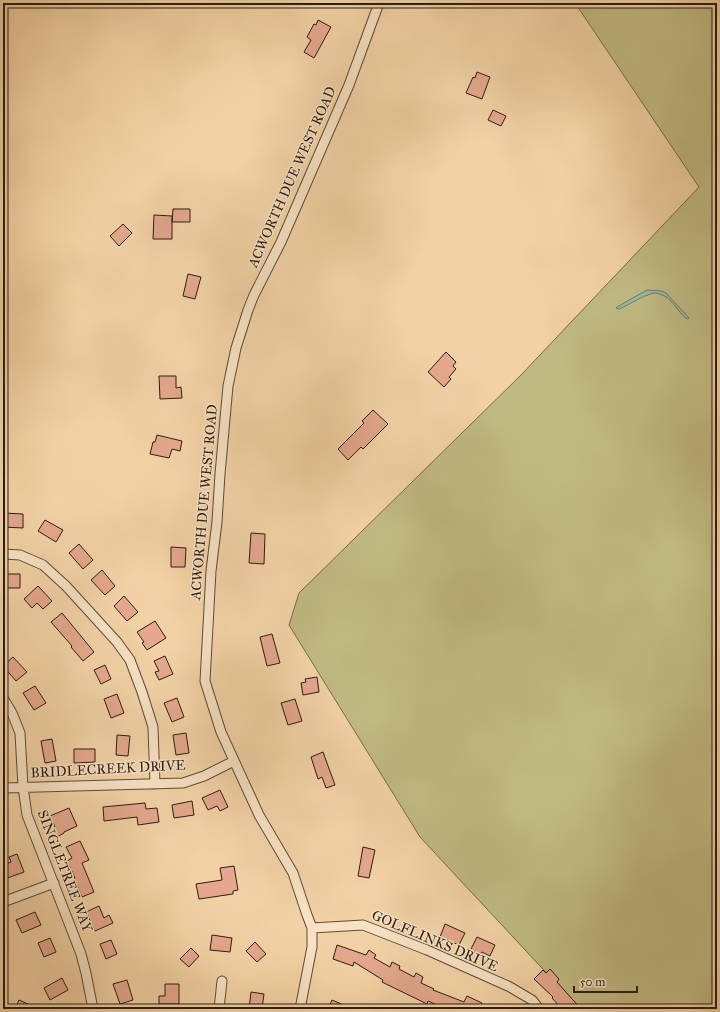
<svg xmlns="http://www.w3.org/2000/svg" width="720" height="1012" font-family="'IM FELL Great Primer',serif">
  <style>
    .green { fill: #c0ba82; stroke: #766b4a }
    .water { fill: #9bb8a5; stroke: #6e7a6a }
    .building { fill: #e5a88e; stroke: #2b1c12 }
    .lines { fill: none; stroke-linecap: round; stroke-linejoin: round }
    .street-casing { stroke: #5d4a37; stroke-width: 11 }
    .street { stroke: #f7e2c4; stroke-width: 9 }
    .labels { text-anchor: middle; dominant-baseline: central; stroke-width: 3; stroke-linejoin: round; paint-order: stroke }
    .street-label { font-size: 14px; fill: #2b1c12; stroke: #f7e2c4 }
  </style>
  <rect width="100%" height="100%" fill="#f2d2a5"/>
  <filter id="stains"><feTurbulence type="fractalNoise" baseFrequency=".005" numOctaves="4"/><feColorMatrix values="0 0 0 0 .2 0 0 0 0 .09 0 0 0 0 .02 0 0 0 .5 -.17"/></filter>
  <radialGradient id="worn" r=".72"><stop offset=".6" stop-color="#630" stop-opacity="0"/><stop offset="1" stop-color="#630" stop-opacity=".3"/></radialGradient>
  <!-- green -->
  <path class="green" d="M 575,3 L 717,3 L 717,1009 L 580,1009 L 420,837 L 289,625 L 299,593 L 520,376 L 699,187 Z"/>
  <!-- water -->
  <path class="water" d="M 647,290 L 662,291 L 666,293 L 689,318 L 687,319 C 680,314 676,306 670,300 C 667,297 661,294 656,293 C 649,292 627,306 619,309 L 616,308 L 617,307 Z"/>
  <!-- building -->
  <path class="building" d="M 318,20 L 331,27 L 314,58 L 304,52 L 311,40 L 307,37 L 314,24 L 316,25 Z
    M 477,72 L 490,77 L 482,99 L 466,93 L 473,77 L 475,78 Z
    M 493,110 L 506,116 L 501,126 L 488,120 Z
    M 173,209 L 190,209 L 190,222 L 172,222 Z
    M 154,215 L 172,216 L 172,239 L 153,239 Z
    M 123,224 L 132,233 L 119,246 L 110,236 Z
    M 188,274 L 201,277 L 195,299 L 183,296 Z
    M 446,352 L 456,362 L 453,366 L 456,369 L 449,377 L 451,379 L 444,387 L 428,372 Z
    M 159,376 L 176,376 L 176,388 L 181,387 L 182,398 L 160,399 Z
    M 373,410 L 388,424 L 363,449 L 361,447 L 348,460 L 338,449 L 364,423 L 362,421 Z
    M 157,435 L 182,441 L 180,451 L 172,449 L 169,458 L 150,454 L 153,442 L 155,442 Z
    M 3,513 L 23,514 L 23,528 L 3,527 Z
    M 45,520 L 63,530 L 56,542 L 38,531 Z
    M 251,533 L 265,534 L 264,564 L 249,563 Z
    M 79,544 L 93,560 L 83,569 L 69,553 Z
    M 171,547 L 186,548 L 185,567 L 171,567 Z
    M 102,570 L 115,586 L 105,595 L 91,580 Z
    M 3,574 L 20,574 L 20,588 L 3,588 Z
    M 38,586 L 52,601 L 43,609 L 37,603 L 32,608 L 24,599 Z
    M 124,596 L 138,612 L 127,621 L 114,606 Z
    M 62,613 L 94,652 L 83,661 L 71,647 L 72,646 L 51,622 Z
    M 155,621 L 166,638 L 147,650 L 142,643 L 144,642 L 137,632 Z
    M 272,634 L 280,663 L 267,666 L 260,637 Z
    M 165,656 L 173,674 L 159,680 L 155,672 L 159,671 L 154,661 Z
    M 13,657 L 27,672 L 16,681 L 3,666 Z
    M 105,665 L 111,679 L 101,684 L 94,670 Z
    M 317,677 L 319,692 L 303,695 L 301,683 L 306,682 L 305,679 Z
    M 35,686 L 46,703 L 34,710 L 23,693 Z
    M 117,694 L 124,713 L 111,718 L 104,699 Z
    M 177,698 L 184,717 L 172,722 L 164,703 Z
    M 295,699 L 302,721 L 288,725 L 281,703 Z
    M 186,733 L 189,753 L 176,755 L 173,735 Z
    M 117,735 L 130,736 L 128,756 L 116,755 Z
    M 52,739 L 56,761 L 45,763 L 41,741 Z
    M 74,749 L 95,749 L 95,762 L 74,763 Z
    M 323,752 L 335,785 L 326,788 L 322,777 L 318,779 L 311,757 Z
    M 220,790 L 228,807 L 220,811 L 217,806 L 208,810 L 202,798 Z
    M 192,801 L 194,815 L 174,818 L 172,805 Z
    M 145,803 L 146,809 L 157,808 L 159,822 L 138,825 L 137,817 L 104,821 L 103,807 Z
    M 69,808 L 77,826 L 64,832 L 64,833 L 57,837 L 53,828 L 55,827 L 50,816 Z
    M 80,841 L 89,860 L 82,863 L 94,892 L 82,897 L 74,878 L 75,878 L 67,861 L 72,858 L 66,847 Z
    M 363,847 L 375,850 L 369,878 L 358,876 Z
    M 17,854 L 24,872 L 5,879 L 3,875 L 3,865 L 11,862 L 9,857 Z
    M 234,866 L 238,890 L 233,891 L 233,894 L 199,899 L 196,884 L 222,880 L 220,868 Z
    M 99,906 L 104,918 L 109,915 L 113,923 L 95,931 L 86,912 Z
    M 35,912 L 41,925 L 22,933 L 16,920 Z
    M 445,924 L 465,933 L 459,945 L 440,937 Z
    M 212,935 L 232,938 L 230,952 L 210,950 Z
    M 477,937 L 495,945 L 490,956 L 482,952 L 480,955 L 470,951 Z
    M 50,938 L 56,952 L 44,957 L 38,943 Z
    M 111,940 L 117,954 L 106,959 L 100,944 Z
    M 255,942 L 266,954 L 257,962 L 246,951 Z
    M 337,945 L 366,955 L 369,950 L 376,955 L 374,958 L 390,967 L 392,962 L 400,966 L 399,969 L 414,977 L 416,973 L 423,977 L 421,983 L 434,989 L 433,990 L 464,1002 L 467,996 L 482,1003 L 479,1009 L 480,1009 L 461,1009 L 455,1006 L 453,1009 L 446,1009 L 428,1001 L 427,1004 L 382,982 L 383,980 L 354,962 L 353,966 L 333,959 Z
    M 191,948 L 199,956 L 189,967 L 180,959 Z
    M 550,969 L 559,979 L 557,982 L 581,1009 L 562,1009 L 552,998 L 553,997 L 534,979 L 543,970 L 546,973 Z
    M 62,978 L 68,990 L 50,1000 L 44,988 Z
    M 127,980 L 133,1000 L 120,1004 L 113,984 Z
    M 165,984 L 179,984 L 179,1004 L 159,1004 L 159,996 L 165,996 Z
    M 251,992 L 264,994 L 262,1009 L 249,1009 Z
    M 19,1000 L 39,1009 L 15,1009 Z
    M 332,1000 L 353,1009 L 328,1009 Z"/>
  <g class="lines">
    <!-- street casing -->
    <g class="street-casing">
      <path id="street" d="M 3,554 L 20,555 L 43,565 L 66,586 L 117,642 L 130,660 L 142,692 L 153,727 L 155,784
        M 3,698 L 12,713 L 20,733 L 23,787 L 27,815 L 81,954 L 86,973 L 93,1009
        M 3,788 L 183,783 L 204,776 L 234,761
        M 3,902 L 54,883
        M 312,928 L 363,925 L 427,950 L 510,987 L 532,1000 L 539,1009
        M 219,1009 L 222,981
        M 300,1009 L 312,947 L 312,928 L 307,915 L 293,873 L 259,815 L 221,732 L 205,681 L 211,571 L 217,522 L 220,474 L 228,386 L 236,348 L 248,310 L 254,295 L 281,242 L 349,85 L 379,3"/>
    </g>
    <!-- street -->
    <use href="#street" class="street"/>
  </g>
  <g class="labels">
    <!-- street labels -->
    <g class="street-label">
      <text transform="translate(292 177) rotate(-66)">ACWORTH DUE WEST ROAD</text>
      <text transform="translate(204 502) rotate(-85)">ACWORTH DUE WEST ROAD</text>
      <text transform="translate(108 769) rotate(-3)">BRIDLECREEK DRIVE</text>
      <text transform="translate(65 871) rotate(69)">SINGLETREE WAY</text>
      <text transform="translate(435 941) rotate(23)">GOLFLINKS DRIVE</text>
    </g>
  </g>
  <!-- margin -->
  <rect width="720" height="1012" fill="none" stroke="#f2d2a5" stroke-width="16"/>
  <rect x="4" y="4" width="712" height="1004" fill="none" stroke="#2b1c12" stroke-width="2"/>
  <rect x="8" y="8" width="704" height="996" fill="none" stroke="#2b1c12"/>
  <!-- scale -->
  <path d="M574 986v6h63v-6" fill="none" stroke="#2b1c12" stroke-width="2"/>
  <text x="580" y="986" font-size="12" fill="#2b1c12" stroke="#f7e2c4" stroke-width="3" paint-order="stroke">50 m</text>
  <rect width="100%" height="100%" filter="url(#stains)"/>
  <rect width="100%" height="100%" fill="url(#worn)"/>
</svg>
